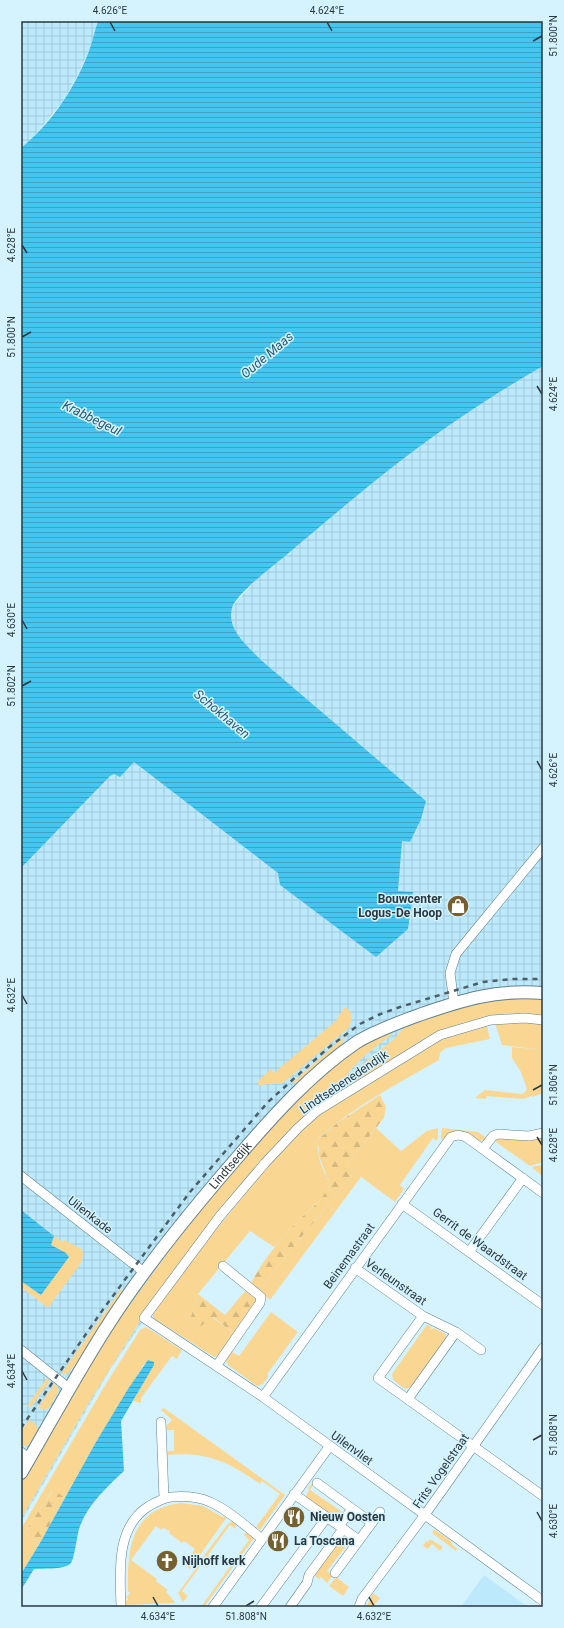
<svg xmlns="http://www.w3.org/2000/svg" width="564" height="1628" font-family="Roboto,sans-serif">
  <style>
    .built { fill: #bceafc }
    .industrial { fill: url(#industrial-grid) }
    .green { fill: #f9d793 }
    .forest { fill: url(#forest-firs) }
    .water { fill: url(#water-rules) }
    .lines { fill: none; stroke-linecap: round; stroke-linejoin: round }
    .minor-casing { stroke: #5f828f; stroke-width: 10 }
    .major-casing { stroke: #5f828f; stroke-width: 14 }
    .minor { stroke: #fff; stroke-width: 9 }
    .major { stroke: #fff; stroke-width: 12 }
    .rail { stroke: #4d5f66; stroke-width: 2.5; stroke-dasharray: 5 5; stroke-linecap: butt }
    .ticks { fill: none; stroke: #2a383e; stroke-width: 1.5 }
    .labels { text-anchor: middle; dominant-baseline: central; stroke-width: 3; stroke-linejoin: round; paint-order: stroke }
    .poi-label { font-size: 12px; font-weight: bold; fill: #2a383e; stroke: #d5f3ff; text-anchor: start }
    .street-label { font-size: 12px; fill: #2a383e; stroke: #d5f3ff }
    .water-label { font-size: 13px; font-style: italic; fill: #285b6d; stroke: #d5f3ff }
    .neatline { fill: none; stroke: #2a383e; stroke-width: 1.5 }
    .ticks-label { font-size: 10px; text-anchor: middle; fill: #2a383e }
  </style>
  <defs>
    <pattern id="industrial-grid" width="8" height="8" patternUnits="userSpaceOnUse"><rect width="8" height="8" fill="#bceafc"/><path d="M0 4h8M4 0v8" fill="none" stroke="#a2c9d9"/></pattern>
    <pattern id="forest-firs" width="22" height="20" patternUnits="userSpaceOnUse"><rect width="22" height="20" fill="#f9d793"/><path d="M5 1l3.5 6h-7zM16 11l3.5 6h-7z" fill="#d6b980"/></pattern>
    <pattern id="water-rules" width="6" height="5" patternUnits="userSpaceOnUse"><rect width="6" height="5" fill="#45c6f0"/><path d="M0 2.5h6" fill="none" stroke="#3aa2c4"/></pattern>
  </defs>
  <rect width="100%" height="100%" fill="#d5f3ff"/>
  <!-- built -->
  <path class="built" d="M 484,1575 L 528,1607 L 461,1607 Z"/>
  <!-- industrial -->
  <path class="industrial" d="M 21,21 L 98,21 L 90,48 L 77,76 L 63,101 L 32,139 L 21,148 Z
    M 543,351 L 543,1011 L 415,1037 L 258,1153 L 111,1368 L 21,1522 L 21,848 L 396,420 Z"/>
  <!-- green -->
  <path class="green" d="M 520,997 L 543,998 L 543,1017 L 486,1019 L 461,1024 L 435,1036 L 349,1088 L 346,1088 L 359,1067 L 394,1039 L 405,1026 L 419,1020 L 490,999 Z
    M 345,1007 L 350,1011 L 352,1019 L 349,1028 L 333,1041 L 282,1084 L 266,1084 L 260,1086 L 257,1082 L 271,1069 L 274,1073 L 338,1019 L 338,1017 Z
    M 515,1021 L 543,1022 L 543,1050 L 502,1045 L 495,1023 Z
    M 487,1026 L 490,1039 L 446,1048 L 440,1053 L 439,1060 C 396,1085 350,1108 315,1142 C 319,1148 318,1150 319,1157 C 321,1167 326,1176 330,1184 L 325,1195 L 294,1225 L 274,1247 L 250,1231 L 198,1294 L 190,1320 L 212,1317 L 235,1334 L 219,1355 L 214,1357 L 153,1318 L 153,1314 L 194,1257 L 249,1189 L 295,1136 L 311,1121 L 330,1107 L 425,1047 L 451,1036 Z
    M 392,1030 L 393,1032 L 392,1034 C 378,1046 362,1056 351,1070 C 344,1079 343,1088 337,1095 L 308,1115 L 146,1312 L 90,1401 L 21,1519 L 21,1483 L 112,1329 L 194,1217 L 228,1175 L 294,1103 L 345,1057 L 363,1045 Z
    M 345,1036 L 341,1047 L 301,1081 L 291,1084 Z
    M 512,1047 L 543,1050 L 543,1093 L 533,1097 L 532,1096 L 523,1099 L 487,1096 L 486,1099 L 475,1098 L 485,1090 L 522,1094 L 525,1092 L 527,1089 L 521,1072 L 512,1058 Z
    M 376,1128 L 401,1151 L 427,1131 L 438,1128 L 438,1138 L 436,1141 L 433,1138 L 400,1185 L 404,1189 L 395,1202 L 361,1177 L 270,1300 L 259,1290 L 353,1173 L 347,1164 Z
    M 442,1128 L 478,1132 L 488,1139 L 480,1141 L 470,1135 L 446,1137 L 443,1140 L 441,1138 Z
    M 543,1136 L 543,1162 L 530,1166 L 493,1140 L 495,1138 Z
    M 543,1165 L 543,1176 L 532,1168 L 534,1166 Z
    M 54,1236 L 62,1242 L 64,1240 L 82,1249 L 83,1255 L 81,1263 L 48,1308 L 21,1287 L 21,1281 L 41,1295 L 66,1253 L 51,1245 Z
    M 122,1288 L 123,1292 L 81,1360 L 67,1374 L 61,1374 Z
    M 271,1312 L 298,1332 L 268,1373 L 268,1377 L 263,1384 L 257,1386 L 228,1365 L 226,1361 L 232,1352 L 239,1356 Z
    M 428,1325 L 431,1327 L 431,1329 L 432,1329 L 434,1328 L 446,1334 L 446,1339 L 411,1387 L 405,1389 L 393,1380 L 392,1374 L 426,1326 Z
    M 146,1327 L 182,1350 L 177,1359 L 172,1356 L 141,1398 L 141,1403 L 133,1401 L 140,1388 L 145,1363 L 96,1442 L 65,1498 L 52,1490 C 44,1505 33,1517 25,1533 L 40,1543 L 21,1574 L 21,1529 L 104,1387 L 140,1330 Z
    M 47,1378 L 50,1381 L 31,1407 L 27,1406 Z
    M 55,1383 L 59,1391 L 49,1408 L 45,1410 L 38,1408 Z
    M 164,1408 L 285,1495 L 260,1530 L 256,1527 L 280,1494 L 262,1481 L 260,1484 C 229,1462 206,1451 167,1455 L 168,1451 L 174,1451 L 174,1430 L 167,1430 L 166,1426 L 172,1420 L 161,1410 Z
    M 29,1420 L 35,1423 L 39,1431 C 35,1439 32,1447 22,1446 L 21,1432 Z
    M 314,1481 L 315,1482 L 310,1490 L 341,1511 L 343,1515 L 340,1519 L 336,1519 L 305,1497 L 309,1490 L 308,1488 Z
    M 181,1503 L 203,1506 L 223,1517 L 227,1517 L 190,1569 L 184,1565 L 195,1549 L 184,1541 L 182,1543 L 169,1533 L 170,1531 L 163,1528 L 161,1530 L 156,1526 L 131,1560 L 157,1579 L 156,1581 L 168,1590 L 166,1592 L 171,1597 L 175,1603 L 126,1605 L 126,1601 L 128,1600 L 128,1598 L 126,1598 L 130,1593 L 128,1591 C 127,1548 131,1509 181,1503 Z
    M 232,1521 L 236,1525 L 236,1529 L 230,1525 L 208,1555 L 213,1560 L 212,1563 L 203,1557 L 227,1525 Z
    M 434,1529 L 451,1541 L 452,1545 L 458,1549 L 456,1551 L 432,1533 Z
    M 245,1533 L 249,1533 L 254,1538 L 204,1607 L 201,1607 L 249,1540 L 244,1535 Z
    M 344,1535 L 350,1538 L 350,1541 L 327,1571 L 333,1575 L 327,1583 L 321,1577 L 319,1579 L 314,1575 Z
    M 430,1539 L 443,1547 L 440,1551 L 432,1544 L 428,1549 L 423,1546 L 426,1541 L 428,1542 Z
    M 202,1560 L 210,1565 L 207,1568 L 202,1564 L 182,1591 L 188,1596 L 183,1602 L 178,1593 Z
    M 336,1577 L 349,1587 L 343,1596 L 329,1586 Z
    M 373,1593 L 380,1598 L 373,1607 L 366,1607 Z"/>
  <!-- forest -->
  <path class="forest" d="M 380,1095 L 386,1107 L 384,1118 L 347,1164 L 353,1173 L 259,1290 L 251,1283 C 262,1262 277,1243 293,1226 C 306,1212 322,1202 330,1185 L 319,1156 L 319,1148 L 315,1142 L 337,1123 Z
    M 246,1290 L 257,1298 L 257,1302 L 235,1334 L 213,1317 L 201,1326 L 190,1320 L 198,1294 L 225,1315 Z
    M 53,1489 L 65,1498 L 40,1543 L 25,1533 C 33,1517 44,1505 53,1489 Z"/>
  <!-- water -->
  <path class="water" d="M 98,21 L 543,21 L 543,366 C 508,386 474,408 441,431 C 387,469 336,513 285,556 C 273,566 236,594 232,608 C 226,630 249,647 262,661 L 426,801 L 421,819 L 410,842 L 402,841 L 398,891 L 413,892 L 408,929 L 376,957 L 280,885 L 278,873 L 134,762 L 120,777 L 114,774 L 110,776 L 21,868 L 21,148 C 52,123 77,85 90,48 C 93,39 95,30 98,21 Z
    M 21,1210 L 54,1236 L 51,1245 L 66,1253 L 69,1257 L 41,1295 L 21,1281 Z
    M 148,1360 L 154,1362 L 154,1365 L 121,1421 L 124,1471 C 106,1488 87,1505 79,1529 C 77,1536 74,1562 70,1564 C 62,1570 44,1568 34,1569 L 21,1590 L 21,1574 L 40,1543 L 96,1442 L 128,1389 Z"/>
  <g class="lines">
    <!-- minor casing -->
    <g class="minor-casing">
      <path id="minor" d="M 454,1003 L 450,973 L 456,954 L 543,848
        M 543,1020 L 525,1018 L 491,1020 L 440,1035 L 317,1111 L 298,1128 L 265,1163 L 220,1216 L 144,1318 L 263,1397 L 543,1601
        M 483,1149 L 493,1136 L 498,1134 L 529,1136 L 543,1133
        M 21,1176 L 145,1273
        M 402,1204 L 543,1305
        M 469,1252 L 523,1178
        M 355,1268 L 423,1316 L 456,1332 L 481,1350
        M 423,1316 L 378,1378 L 543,1496
        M 21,1350 L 70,1389
        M 217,1365 L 260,1303 L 261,1297 L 223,1266
        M 263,1397 L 451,1137 L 458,1135 L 466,1137 L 543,1193
        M 408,1399 L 456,1332
        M 161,1422 L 164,1498
        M 21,1452 L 30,1459
        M 317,1483 L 372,1523
        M 294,1494 L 359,1540
        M 339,1526 L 352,1509
        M 335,1573 L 380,1512
        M 121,1607 C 120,1573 115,1527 149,1506 C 156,1502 163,1498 171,1497 C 184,1496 197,1496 210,1502 C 227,1509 247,1527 262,1539
        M 213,1607 L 329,1447
        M 261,1607 L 327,1517
        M 290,1607 L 307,1583 L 309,1575 L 343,1529
        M 359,1607 L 362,1599 L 424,1516 L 543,1348"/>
    </g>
    <!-- major casing -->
    <g class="major-casing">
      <g id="major">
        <path id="s1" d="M 21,1473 C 49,1425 76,1375 106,1328 C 144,1268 190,1212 236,1159 C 272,1117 311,1073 357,1042 C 377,1030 398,1023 419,1015 C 462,1000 497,989 543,993"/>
      </g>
    </g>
    <!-- minor -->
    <use href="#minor" class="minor"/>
    <!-- major -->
    <use href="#major" class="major"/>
    <!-- rail -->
    <path class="rail" d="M 21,1428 L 104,1308 L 190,1192 L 268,1102 L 328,1048 L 360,1024 L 378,1015 L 400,1007 L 483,982 L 513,979 L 543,979"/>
  </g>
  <!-- ticks -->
  <path class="ticks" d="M 110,22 L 115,31M 327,22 L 332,31M 533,41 L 542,36M 22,245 L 27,253M 22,337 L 31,332M 537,386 L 542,394M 22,620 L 27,629M 22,686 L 31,681M 537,761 L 542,770M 22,995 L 27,1004M 533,1090 L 542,1085M 537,1137 L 542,1145M 22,1371 L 27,1380M 533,1440 L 542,1435M 537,1512 L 542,1521M 153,1597 L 158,1606M 369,1597 L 374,1606M 246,1606 L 254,1601"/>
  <!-- icons -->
  <defs>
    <g id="shop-disc" transform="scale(1.15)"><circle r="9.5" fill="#776030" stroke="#d5f3ff"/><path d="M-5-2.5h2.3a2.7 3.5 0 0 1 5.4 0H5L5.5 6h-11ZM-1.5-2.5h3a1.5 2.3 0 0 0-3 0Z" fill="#fff"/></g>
    <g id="restaurant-disc" transform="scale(1.15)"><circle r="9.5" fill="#776030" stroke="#d5f3ff"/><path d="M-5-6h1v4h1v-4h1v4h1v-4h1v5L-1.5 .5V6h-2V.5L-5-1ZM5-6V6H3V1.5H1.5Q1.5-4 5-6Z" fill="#fff"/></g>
    <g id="church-disc" transform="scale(1.15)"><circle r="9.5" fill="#776030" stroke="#d5f3ff"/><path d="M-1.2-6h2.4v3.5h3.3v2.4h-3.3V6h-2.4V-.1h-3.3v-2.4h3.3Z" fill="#fff"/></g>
  </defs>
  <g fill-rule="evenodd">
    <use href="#shop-disc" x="458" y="906"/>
    <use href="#restaurant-disc" x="294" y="1517"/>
    <use href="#restaurant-disc" x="278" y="1541"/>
    <use href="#church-disc" x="167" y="1561"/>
  </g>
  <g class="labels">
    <!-- poi labels -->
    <g class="poi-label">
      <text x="442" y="899" text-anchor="end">Bouwcenter<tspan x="442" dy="14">Logus-De Hoop</tspan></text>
      <text x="310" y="1517">Nieuw Oosten</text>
      <text x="294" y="1541">La Toscana</text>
      <text x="182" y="1561">Nijhoff kerk</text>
    </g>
    <!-- street labels -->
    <g class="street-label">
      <text transform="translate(344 1082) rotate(-34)">Lindtsebenedendijk</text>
      <text stroke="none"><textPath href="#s1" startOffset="373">Lindtsedijk</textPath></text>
      <text transform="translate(90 1215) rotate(38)">Uilenkade</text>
      <text transform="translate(480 1244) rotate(36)">Gerrit de Waardstraat</text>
      <text transform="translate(349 1256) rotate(-54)">Beinemastraat</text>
      <text transform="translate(396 1282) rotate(35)">Verleunstraat</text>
      <text transform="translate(352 1448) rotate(36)">Uilenvliet</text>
      <text transform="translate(441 1471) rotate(-55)">Frits Vogelstraat</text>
    </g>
    <!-- water labels -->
    <g class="water-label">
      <text transform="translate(267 355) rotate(-40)">Oude Maas</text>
      <text transform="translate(92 418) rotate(26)">Krabbegeul</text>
      <text transform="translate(222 714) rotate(40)">Schokhaven</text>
    </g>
  </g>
  <!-- border -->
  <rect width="564" height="1628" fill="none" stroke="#d5f3ff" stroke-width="44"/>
  <rect x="22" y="22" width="520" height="1584" class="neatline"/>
  <g class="ticks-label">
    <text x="110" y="14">4.626°E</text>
    <text x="327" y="14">4.624°E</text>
    <text transform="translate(553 36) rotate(-90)" y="4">51.800°N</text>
    <text transform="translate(11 245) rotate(-90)" y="4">4.628°E</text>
    <text transform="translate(11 337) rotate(-90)" y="4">51.800°N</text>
    <text transform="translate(553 394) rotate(-90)" y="4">4.624°E</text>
    <text transform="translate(11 620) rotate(-90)" y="4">4.630°E</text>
    <text transform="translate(11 686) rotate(-90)" y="4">51.802°N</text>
    <text transform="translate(553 770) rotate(-90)" y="4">4.626°E</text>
    <text transform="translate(11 995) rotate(-90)" y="4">4.632°E</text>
    <text transform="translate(553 1085) rotate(-90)" y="4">51.806°N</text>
    <text transform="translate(553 1145) rotate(-90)" y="4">4.628°E</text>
    <text transform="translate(11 1371) rotate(-90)" y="4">4.634°E</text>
    <text transform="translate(553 1435) rotate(-90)" y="4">51.808°N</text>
    <text transform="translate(553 1521) rotate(-90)" y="4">4.630°E</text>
    <text x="158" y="1620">4.634°E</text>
    <text x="246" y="1620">51.808°N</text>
    <text x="374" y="1620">4.632°E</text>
  </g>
</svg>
